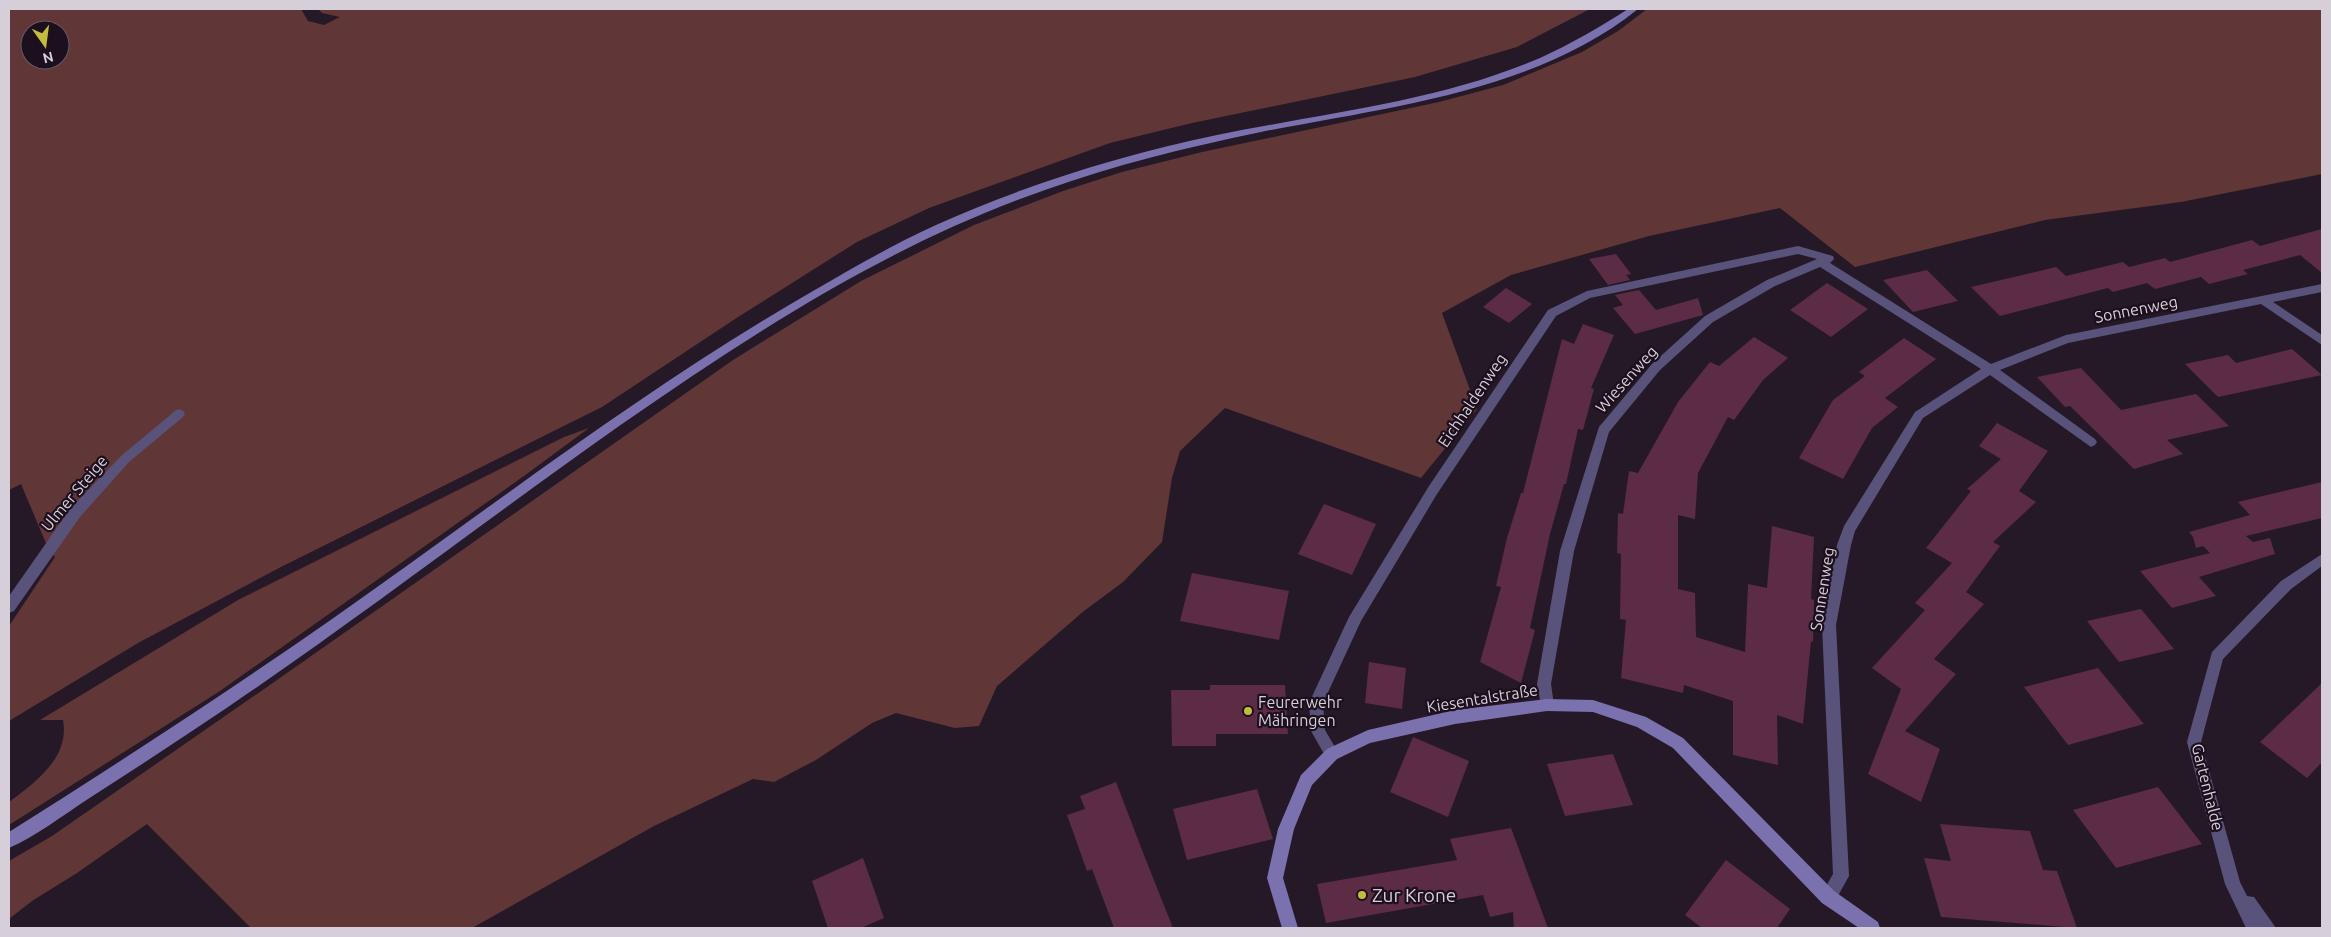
<svg xmlns="http://www.w3.org/2000/svg" width="2331" height="937" font-family="Ubuntu,sans-serif">
  <style>
    .green { fill: #603637; fill-rule: evenodd }
    .building { fill: #5c2b44 }
    .lines { fill: none; stroke-linecap: round; stroke-linejoin: round }
    .street { fill: #59537b; fill-rule: evenodd }
    .secondary { fill: #7b71af; fill-rule: evenodd }
    .poi-dot { fill: #c3bd3e; stroke: #1c101e; stroke-width: 2 }
    .labels { text-anchor: middle; dominant-baseline: central; stroke-width: 4.5; stroke-linejoin: round; paint-order: stroke }
    .street-label { font-size: 16px; fill: #d6ced8; stroke: #1c101e }
    .poi-label { font-size: 16px; fill: #d6ced8; stroke: #1c101e; text-anchor: start }
    .near-poi-label { font-size: 19px; fill: #d6ced8; stroke: #1c101e; text-anchor: start }
  </style>
  <rect width="100%" height="100%" fill="#251928"/>
  <!-- green -->
  <path class="green" d="M 9,9 L 301,9 L 308,21 L 324,25 L 340,17 L 322,13 L 318,9 L 1590,9 L 1517,47 L 1415,77 L 1192,123 L 1110,143 L 929,208 L 857,242 L 735,319 L 602,407 L 281,567 L 138,643 L 9,721 L 9,626 L 55,557 L 48,548 L 21,484 L 9,490 ZM 30,30 L 60,30 L 60,60 L 30,60 Z
    M 1647,9 L 2322,9 L 2322,174 L 2181,202 L 2045,220 L 1855,267 L 1780,208 L 1649,236 L 1511,275 L 1442,313 L 1477,409 L 1421,478 L 1225,408 L 1180,451 L 1172,478 L 1162,542 L 1123,582 L 1084,611 L 997,686 L 979,726 L 955,728 L 896,713 L 872,723 L 816,760 L 774,782 L 753,779 L 654,826 L 472,928 L 251,928 L 147,824 L 77,873 L 32,901 L 9,919 L 9,861 L 52,836 L 267,687 L 733,360 L 861,281 L 974,225 L 1063,191 L 1122,172 L 1202,152 L 1439,102 L 1503,85 L 1582,52 L 1618,31 Z
    M 589,428 L 524,476 L 220,691 L 9,825 L 9,802 C 36,782 70,757 63,720 L 40,720 L 238,600 L 564,437 Z"/>
  <!-- building -->
  <path class="building" d="M 2322,229 L 2322,273 L 2300,255 L 2243,270 L 2248,274 L 2209,284 L 2201,277 L 2155,289 L 2147,283 L 2113,292 L 2108,288 L 2000,316 L 1971,287 L 2056,267 L 2066,276 L 2123,262 L 2129,267 L 2165,258 L 2170,262 L 2252,240 L 2260,246 Z
    M 1616,254 L 1631,274 L 1626,275 L 1630,280 L 1608,285 L 1589,259 Z
    M 1927,270 L 1958,301 L 1913,312 L 1883,280 Z
    M 1827,283 L 1868,309 L 1831,337 L 1790,310 Z
    M 1506,288 L 1532,304 L 1509,323 L 1483,307 Z
    M 1639,290 L 1656,310 L 1698,298 L 1703,315 L 1635,334 L 1613,308 L 1623,305 L 1615,295 Z
    M 1583,324 L 1614,335 L 1591,388 L 1594,389 L 1583,430 L 1578,429 L 1566,484 L 1564,484 L 1550,534 L 1530,628 L 1535,630 L 1521,683 L 1480,662 L 1501,587 L 1496,586 L 1507,538 L 1521,493 L 1523,493 L 1562,339 L 1574,344 Z
    M 1754,337 L 1788,358 L 1763,380 L 1734,420 L 1728,417 L 1698,473 L 1695,519 L 1678,515 L 1678,589 L 1695,593 L 1696,637 L 1745,652 L 1748,584 L 1767,588 L 1772,526 L 1814,537 L 1811,599 L 1814,600 L 1813,642 L 1811,641 L 1803,724 L 1777,715 L 1778,765 L 1733,755 L 1733,701 L 1684,685 L 1683,693 L 1621,678 L 1626,620 L 1620,619 L 1621,554 L 1617,553 L 1618,513 L 1623,514 L 1629,471 L 1638,473 L 1678,402 L 1710,362 L 1719,366 Z
    M 1904,338 L 1936,359 L 1885,398 L 1898,407 L 1872,428 L 1843,479 L 1799,458 L 1833,400 L 1865,376 L 1859,372 Z
    M 2292,349 L 2322,375 L 2218,397 L 2185,364 L 2228,355 L 2236,363 Z
    M 2081,368 L 2121,410 L 2196,394 L 2229,426 L 2167,440 L 2183,454 L 2134,469 L 2070,406 L 2065,407 L 2037,377 Z
    M 1997,423 L 2048,451 L 2019,491 L 2036,502 L 1993,542 L 2000,546 L 1966,592 L 1984,604 L 1934,659 L 1956,674 L 1905,731 L 1940,749 L 1921,802 L 1868,774 L 1901,689 L 1872,668 L 1925,610 L 1915,603 L 1952,563 L 1926,548 L 1971,491 L 1967,489 L 2001,459 L 1979,446 Z
    M 2322,482 L 2322,518 L 2246,536 L 2253,542 L 2270,538 L 2275,554 L 2199,577 L 2216,596 L 2172,608 L 2140,571 L 2210,553 L 2203,546 L 2196,548 L 2193,537 L 2189,532 L 2250,515 L 2238,502 Z
    M 1324,504 L 1376,524 L 1352,575 L 1298,554 Z
    M 1192,573 L 1289,591 L 1279,640 L 1180,621 Z
    M 2141,609 L 2174,649 L 2119,662 L 2087,621 Z
    M 1369,662 L 1406,668 L 1402,709 L 1365,703 Z
    M 2098,668 L 2144,724 L 2068,745 L 2024,687 Z
    M 2322,683 L 2322,762 L 2307,778 L 2260,742 Z
    M 1210,685 L 1285,685 L 1288,734 L 1216,734 L 1216,746 L 1172,746 L 1171,690 L 1210,690 Z
    M 1413,737 L 1469,761 L 1448,817 L 1390,792 Z
    M 1613,754 L 1633,805 L 1565,816 L 1547,764 Z
    M 1116,782 L 1142,850 L 1173,928 L 1114,928 L 1092,869 L 1087,871 L 1067,815 L 1085,809 L 1080,796 Z
    M 2158,787 L 2202,844 L 2116,868 L 2073,810 Z
    M 1257,789 L 1273,839 L 1187,860 L 1173,809 Z
    M 1940,824 L 2030,831 L 2043,870 L 2057,871 L 2077,928 L 1941,917 L 1924,858 L 1951,861 Z
    M 1511,828 L 1548,928 L 1514,928 L 1513,912 L 1490,917 L 1483,895 L 1326,923 L 1317,884 L 1457,860 L 1450,839 Z
    M 863,858 L 884,918 L 861,928 L 828,928 L 812,881 Z
    M 1726,860 L 1790,909 L 1777,928 L 1702,928 L 1685,915 Z"/>
  <g class="lines">
    <!-- street -->
    <path class="street" d="M 1798,246 L 1833,256 L 1834,259 L 1830,263 L 1991,364 L 2066,335 L 2322,284 L 2322,292 L 2273,302 L 2322,335 L 2322,345 L 2261,304 L 2068,343 L 2000,370 L 2095,439 L 2097,442 L 2095,445 L 2091,447 L 1990,375 L 1923,418 L 1855,531 L 1851,545 L 1836,625 L 1849,876 L 1834,903 L 1828,905 L 1822,903 L 1820,897 L 1833,874 L 1822,625 L 1837,545 L 1844,526 L 1915,412 L 1981,369 L 1820,267 L 1775,286 L 1713,322 L 1660,370 L 1609,432 L 1574,551 L 1551,684 L 1554,705 L 1552,710 L 1547,711 L 1542,710 L 1537,684 L 1560,551 L 1599,427 L 1652,364 L 1705,316 L 1767,280 L 1817,259 L 1798,254 L 1590,298 L 1556,316 L 1437,494 L 1361,621 L 1323,703 L 1325,730 L 1339,754 L 1337,759 L 1332,761 L 1327,759 L 1311,731 L 1309,703 L 1349,617 L 1429,486 L 1548,310 L 1587,291 Z
      M 179,409 L 183,411 L 185,414 L 183,417 L 129,462 L 80,517 L 14,611 L 9,613 L 9,596 L 70,509 L 121,456 L 175,411 Z
      M 2322,554 L 2322,566 L 2291,589 L 2223,659 L 2201,742 L 2240,882 L 2247,896 L 2254,897 L 2276,928 L 2246,928 L 2225,884 L 2187,742 L 2212,652 L 2281,581 Z"/>
    <!-- secondary -->
    <path class="secondary" d="M 1628,9 L 1638,9 C 1535,92 1387,107 1261,132 C 1188,147 1115,165 1045,190 C 892,243 754,332 622,424 C 490,517 362,616 228,707 C 182,738 135,769 88,799 C 62,816 36,836 9,848 L 9,832 C 144,747 278,659 408,565 C 540,470 672,372 813,291 C 853,268 894,244 936,225 C 1025,185 1121,155 1217,135 C 1324,113 1438,102 1540,58 C 1571,44 1600,27 1628,9 Z
      M 1547,699 L 1593,700 L 1646,717 L 1683,738 L 1834,891 L 1878,922 L 1880,928 L 1859,928 L 1822,903 L 1673,748 L 1637,727 L 1593,712 L 1547,711 L 1455,724 L 1370,743 L 1337,759 L 1312,785 L 1294,829 L 1283,878 L 1298,928 L 1282,928 L 1267,878 L 1278,829 L 1301,775 L 1327,749 L 1368,730 L 1455,710 Z"/>
  </g>
  <!-- markers -->
  <g class="poi-dot">
    <circle cx="1248" cy="711" r="5"/>
    <circle cx="1362" cy="895" r="5"/>
  </g>
  <g class="labels">
    <!-- street labels -->
    <g class="street-label">
      <text transform="translate(2136 309) rotate(-11)">Sonnenweg</text>
      <text transform="translate(1626 379) rotate(-48)">Wiesenweg</text>
      <text transform="translate(1472 400) rotate(-56)">Eichhaldenweg</text>
      <text transform="translate(74 493) rotate(-50)">Ulmer Steige</text>
      <text transform="translate(1822 589) rotate(-81)">Sonnenweg</text>
      <text transform="translate(1482 698) rotate(-9)">Kiesentalstraße</text>
      <text transform="translate(2208 787) rotate(76)">Gartenhalde</text>
    </g>
    <!-- poi labels -->
    <g class="poi-label">
      <text x="1258" y="702">Feurerwehr<tspan x="1258" dy="18">Mähringen</tspan></text>
    </g>
    <!-- near-poi labels -->
    <g class="near-poi-label">
      <text x="1372" y="895">Zur Krone</text>
    </g>
  </g>
  <!-- border -->
  <rect width="2331" height="937" fill="none" stroke="#d6ced8" stroke-width="20"/>
  <!-- north arrow -->
  <g transform="translate(45 45) rotate(166)"><circle r="24" fill="#1c101e" stroke="#665c68"/>
  <path d="M0-4L9 19L0 12L-9 19Z" fill="#c3bd3e"/>
  <text y="-8" font-size="14" font-weight="bold" text-anchor="middle" fill="#d6ced8">N</text>
  </g>
</svg>
